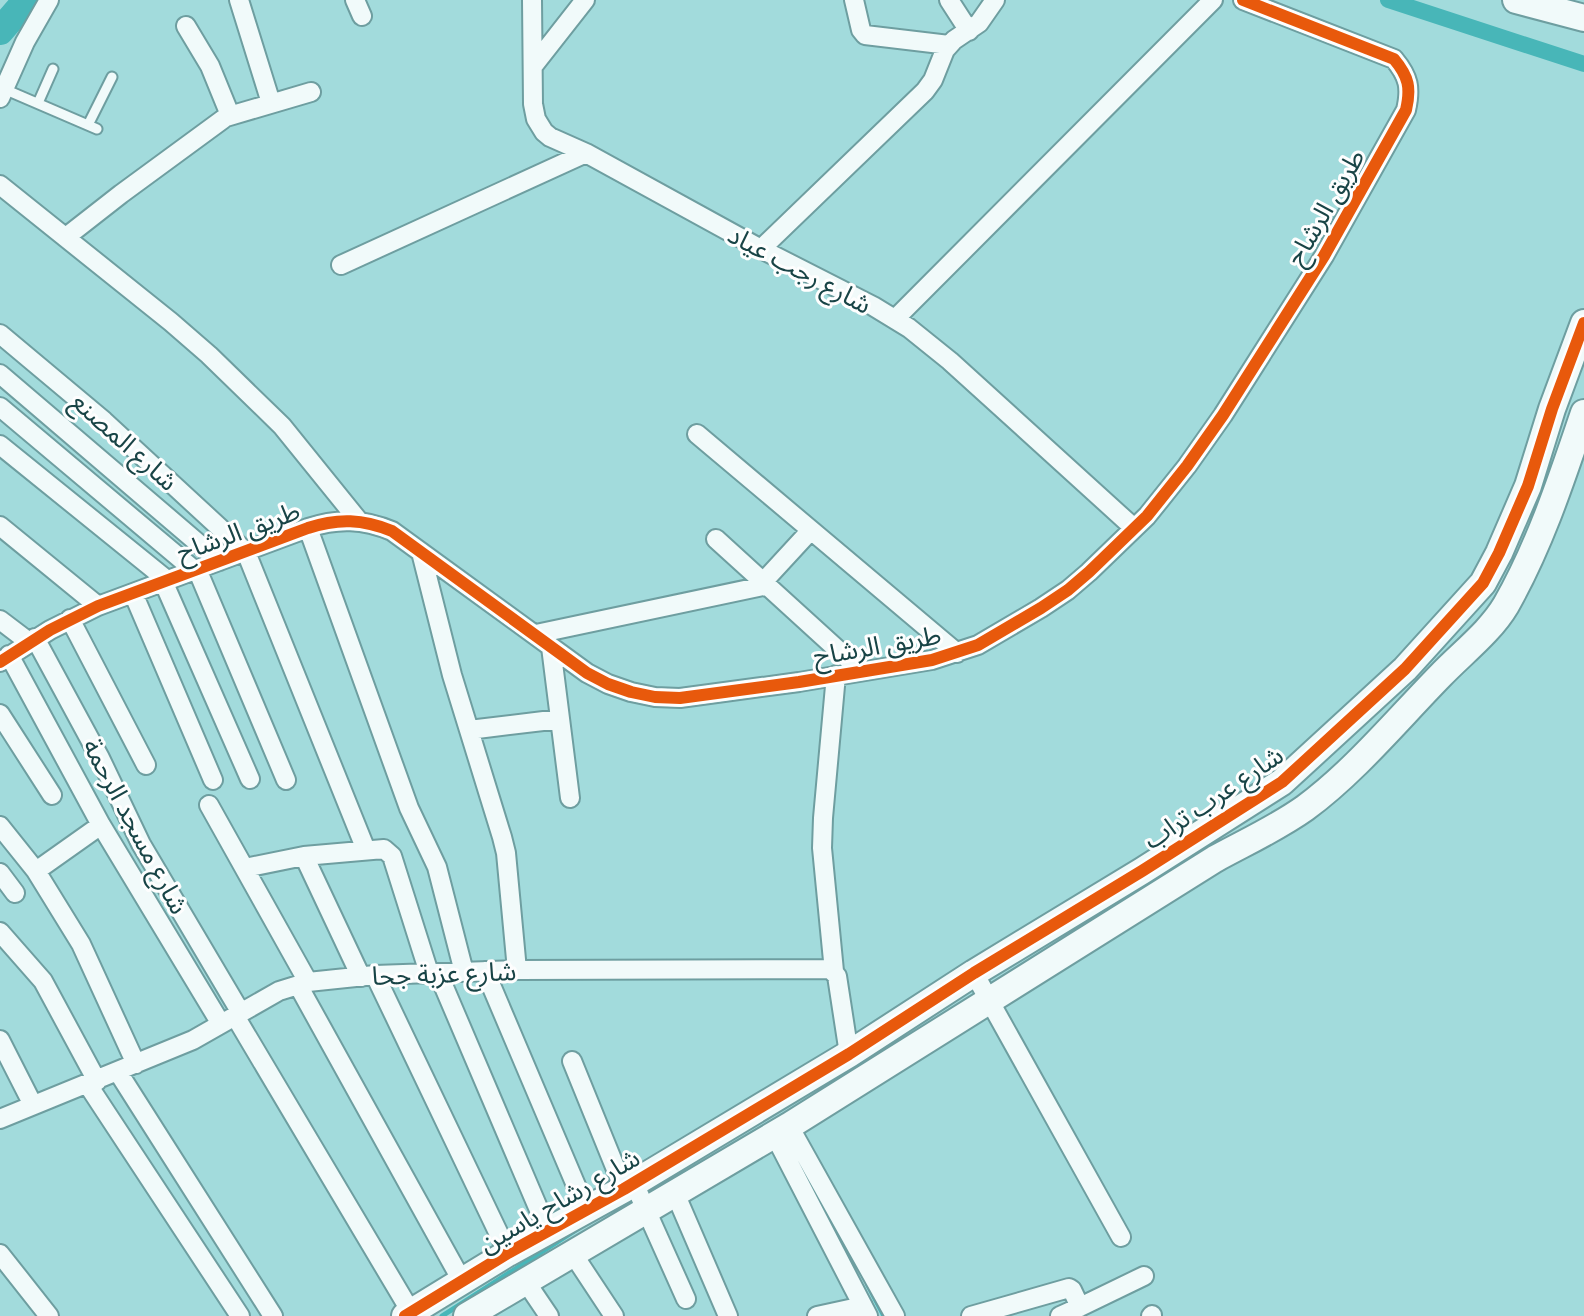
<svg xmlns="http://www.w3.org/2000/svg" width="1584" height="1316" font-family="Merriweather,'Noto Sans Arabic',serif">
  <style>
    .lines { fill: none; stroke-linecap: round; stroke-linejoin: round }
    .stream { stroke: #48b6b8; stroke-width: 5 }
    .canal { stroke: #48b6b8; stroke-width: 16 }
    .river { stroke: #48b6b8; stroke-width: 28 }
    .lane-casing { stroke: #6e9ea0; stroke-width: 13 }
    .street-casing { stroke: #6e9ea0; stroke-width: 22 }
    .secondary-casing { stroke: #6e9ea0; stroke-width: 30 }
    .lane { stroke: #f1fafa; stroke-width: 9 }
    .street { stroke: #f1fafa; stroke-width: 18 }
    .secondary { stroke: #f1fafa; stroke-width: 26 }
    .cycleway-casing { stroke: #fefefe; stroke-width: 17 }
    .cycleway { stroke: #e8590c; stroke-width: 12 }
    .labels { text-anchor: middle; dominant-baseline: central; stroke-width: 6; stroke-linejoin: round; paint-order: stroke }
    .street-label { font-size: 26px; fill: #184446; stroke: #fefefe }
  </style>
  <rect width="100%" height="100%" fill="#a2dbdc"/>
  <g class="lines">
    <!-- stream -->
    <path class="stream" d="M 1424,666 L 1487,596
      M 868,1285 L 884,1316
      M 442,1316 L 579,1228"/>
    <!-- canal -->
    <path class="canal" d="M 1388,0 L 1584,64"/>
    <!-- river -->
    <path class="river" d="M 0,31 L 27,0"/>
    <!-- lane casing -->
    <g class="lane-casing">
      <path id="lane" d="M 4,89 L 97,129
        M 38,103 L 53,69
        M 88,125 L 112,77"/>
    </g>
    <!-- street casing -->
    <g class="street-casing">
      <path id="street" d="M 239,0 L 271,103
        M 355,0 L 362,16
        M 532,0 L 533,104 L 536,119 L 544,132 L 550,137 L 586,153 L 761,249 L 873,306 L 909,328 L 950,361 L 1134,528
        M 854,0 L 861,30 L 865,35 L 949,45
        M 949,0 L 969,31
        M 186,26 L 210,66 L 230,115
        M 534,65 L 585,0
        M 0,98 L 25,42 L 49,0
        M 0,185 L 171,322 L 209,355 L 282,426 L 358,520
        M 66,237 L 121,194 L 226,117 L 311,92
        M 761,249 L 925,91 L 933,80 L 945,50 L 954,40 L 979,23 L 995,0
        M 341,265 L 586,153
        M 895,319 L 1213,0
        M 0,334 L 104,421 L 246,552 L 366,850
        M 0,374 L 219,561
        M 0,407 L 194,570
        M 697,434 L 957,653
        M 0,445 L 167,580
        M 0,526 L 98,606
        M 308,528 L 409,808 L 437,867 L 464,972
        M 716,539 L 861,671
        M 421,552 L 452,675 L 502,837 L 506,853 L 517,970
        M 197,569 L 286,780
        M 163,581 L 250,779
        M 764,581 L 811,530
        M 133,593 L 213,780
        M 70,619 L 146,765
        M 0,620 L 29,642
        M 536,634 L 768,585
        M 35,638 L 100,758 L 141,844 L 241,1013
        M 551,647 L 570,798
        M 9,655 L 101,825 L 221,1024
        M 0,662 L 50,630 L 98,606 L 308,528 C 338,518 363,519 392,531 L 587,673 L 608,684 L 631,692 L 655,697 L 680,698 L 799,682 L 932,660 L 978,645 L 1041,608 L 1068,590 L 1089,572 L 1147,516 L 1187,466 L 1223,415 L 1324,256 L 1406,110 C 1411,88 1409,77 1394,59 L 1243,0
        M 0,714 L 52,795
        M 469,730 L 560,719
        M 209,805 L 308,982
        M 0,826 L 36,871 L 101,825
        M 304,856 L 361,977
        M 245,868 L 304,856 L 384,849 L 392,856 L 429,973
        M 36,871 L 81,944 L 136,1064
        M 0,873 L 15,893
        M 0,932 L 43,981 L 97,1081
        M 485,971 L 586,1209
        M 834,971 L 822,848 L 823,818 L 836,675
        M 438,973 L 548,1231
        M 974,973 L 1121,1237
        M 375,975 L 508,1253
        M 298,985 L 462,1281
        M 235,1016 L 411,1312
        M 0,1040 L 33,1105
        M 572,1061 L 624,1189
        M 118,1072 L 273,1316
        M 88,1085 L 240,1316
        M 0,1119 L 193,1040 L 279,991 L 308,982 L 375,975 L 517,970 L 830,969 L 837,976 L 849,1054
        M 789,1126 L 895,1316
        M 774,1134 L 868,1316
        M 634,1183 L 686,1299
        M 675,1193 L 728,1316
        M 0,1254 L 49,1316
        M 573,1254 L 614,1316
        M 526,1282 L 549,1316
        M 817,1316 L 863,1306
        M 971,1316 L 1069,1288 L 1072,1290 L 1080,1307 L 1144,1276
        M 1060,1316 L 1080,1307
        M 1151,1316 L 1152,1315"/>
    </g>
    <!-- secondary casing -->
    <g class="secondary-casing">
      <path id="secondary" d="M 1516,0 L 1584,18
        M 405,1316 L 508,1253 L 624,1189 L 849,1054 L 974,973 L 1142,871 L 1282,782 L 1405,669 L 1483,583 L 1499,553 L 1528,486 L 1552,409 L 1584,323
        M 467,1316 L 789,1126 L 1215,859 C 1246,842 1277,828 1305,808 C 1354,772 1397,720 1440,676 C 1462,653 1490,632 1506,605 C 1540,545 1562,478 1584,413"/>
    </g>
    <!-- lane -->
    <use href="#lane" class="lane"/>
    <!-- street -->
    <use href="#street" class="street"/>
    <!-- secondary -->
    <use href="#secondary" class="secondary"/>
    <!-- cycleway casing -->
    <g class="cycleway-casing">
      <path id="cycleway" d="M 0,662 L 50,630 L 98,606 L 308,528 C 338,518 363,519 392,531 L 587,673 L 608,684 L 631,692 L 655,697 L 680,698 L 799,682 L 932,660 L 978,645 L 1041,608 L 1068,590 L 1089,572 L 1147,516 L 1187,466 L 1223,415 L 1324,256 L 1406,110 C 1411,88 1409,77 1394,59 L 1243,0
        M 405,1316 L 508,1253 L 624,1189 L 849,1054 L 974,973 L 1142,871 L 1282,782 L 1405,669 L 1483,583 L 1499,553 L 1528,486 L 1552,409 L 1584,323"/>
    </g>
    <!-- cycleway -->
    <use href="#cycleway" class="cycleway"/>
  </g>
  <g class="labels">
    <!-- street labels -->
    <g class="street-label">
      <text transform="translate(1325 207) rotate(-60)">طريق الرشاح</text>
      <text transform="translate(800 269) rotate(28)">شارع رجب عياد</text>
      <text transform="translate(125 441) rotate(42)">شارع المصنع</text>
      <text transform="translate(238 531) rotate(-20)">طريق الرشاح</text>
      <text transform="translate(877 645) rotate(-10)">طريق الرشاح</text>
      <text transform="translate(1213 797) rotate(-34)">شارع عرب تراب</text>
      <text transform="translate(136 826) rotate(62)">شارع مسجد الرحمة</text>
      <text transform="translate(444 973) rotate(-2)">شارع عزبة جحا</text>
      <text transform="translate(559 1200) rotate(-30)">شارع رشاح ياسين</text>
    </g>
  </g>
</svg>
